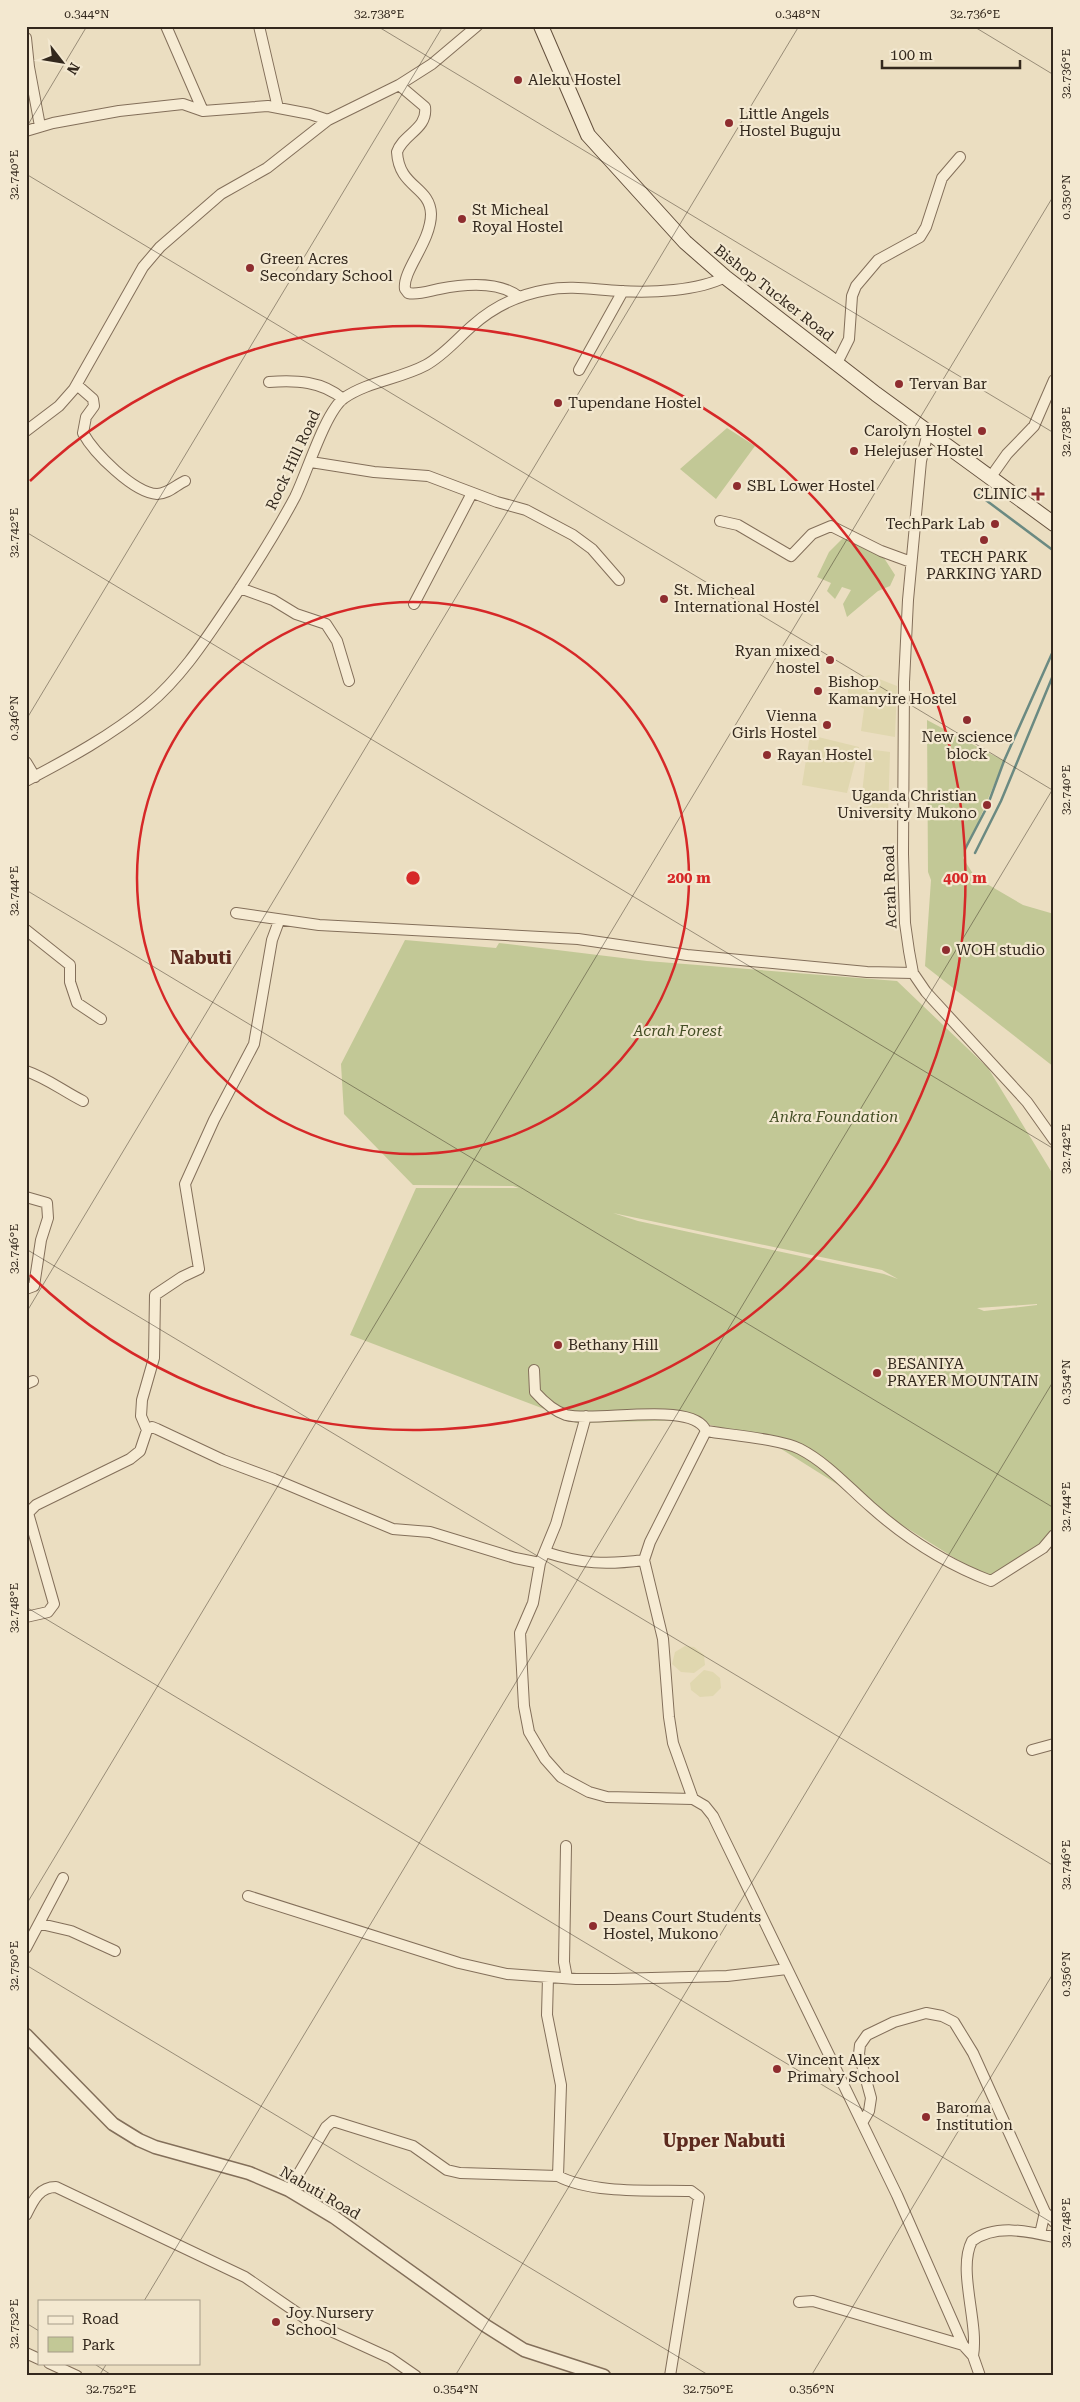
<svg xmlns="http://www.w3.org/2000/svg" width="1080" height="2402" font-family="'Roboto Serif',serif">
  <style>
    .farmland { fill: #e0d7af }
    .green { fill: #c2c896; fill-rule: evenodd }
    .lines { fill: none; stroke-linecap: round; stroke-linejoin: round }
    .stream { stroke: #6b8a82; stroke-width: 2.5 }
    .minor-casing { stroke: #836f5a; stroke-width: 12 }
    .tertiary-casing { stroke: #836f5a; stroke-width: 15 }
    .secondary-casing { stroke: #64503d; stroke-width: 16 }
    .minor { stroke: #f6ebd3; stroke-width: 10 }
    .tertiary { stroke: #f6ebd3; stroke-width: 12 }
    .secondary { stroke: #f6ebd3; stroke-width: 14 }
    .ticks { fill: none; stroke: #33281d; stroke-width: 1; stroke-opacity: 0.45 }
    .ring { fill: none; stroke: #d62828; stroke-width: 2.5 }
    .poi-dot { fill: #8e2d2f; stroke: #f3e8d0; stroke-width: 2 }
    .labels { text-anchor: middle; dominant-baseline: central; stroke-width: 4.5; stroke-linejoin: round; paint-order: stroke }
    .poi-label { font-size: 15px; fill: #33281d; stroke: #f3e8d0; text-anchor: start }
    .street-label { font-size: 15px; fill: #33281d; stroke: #f3e8d0 }
    .park-label { font-size: 15px; font-style: italic; fill: #444e25; stroke: #f3e8d0 }
    .quarter-label { font-size: 18px; font-weight: bold; fill: #5d2b1f; stroke: #f3e8d0 }
    .centre { fill: #d62828; stroke: #f3e8d0; stroke-width: 2.5 }
    .ring-label { font-size: 15px; text-anchor: middle; font-weight: bold; fill: #d62828; stroke: #f3e8d0; stroke-width: 4.5; stroke-linejoin: round; paint-order: stroke }
    .neatline { fill: none; stroke: #33281d; stroke-width: 2 }
    .ticks-label { font-size: 12px; text-anchor: middle; fill: #33281d }
  </style>
  <rect width="100%" height="100%" fill="#ebdec1"/>
  <!-- farmland -->
  <path class="farmland" d="M 869,675 L 897,686 L 895,737 L 861,731 L 864,709 L 848,698 L 848,683 Z
    M 810,735 L 859,747 L 847,793 L 802,785 Z
    M 867,749 L 890,752 L 888,815 L 860,811 Z
    M 685,1646 L 694,1647 L 704,1655 L 705,1665 L 694,1673 L 681,1672 L 672,1664 L 675,1652 Z
    M 704,1670 L 713,1672 L 720,1678 L 721,1688 L 713,1696 L 700,1697 L 691,1690 L 690,1683 Z"/>
  <!-- green -->
  <path class="green" d="M 727,428 L 755,446 L 716,499 L 680,469 Z
    M 846,535 L 884,558 L 895,575 L 890,586 L 878,591 L 847,617 L 843,604 L 851,590 L 842,587 L 835,599 L 827,591 L 831,583 L 817,577 L 829,552 Z
    M 927,720 L 1004,761 L 963,858 L 975,877 L 1023,905 L 1054,914 L 1054,1067 L 925,966 L 931,880 L 928,872 Z
    M 405,940 L 496,948 L 499,943 L 647,961 L 897,981 L 988,1068 L 1054,1176 L 1054,1538 L 991,1581 L 767,1440 L 692,1420 L 576,1423 L 560,1415 L 350,1335 L 416,1188 L 519,1188 L 513,1186 L 413,1185 L 344,1114 L 341,1064 ZM 613,1213 L 882,1270 L 898,1279 L 884,1274 L 638,1221 ZM 1037,1305 L 984,1311 L 977,1308 L 1037,1304 Z"/>
  <g class="lines">
    <!-- stream -->
    <path class="stream" d="M 979,495 L 1054,551
      M 965,849 L 987,807 L 1004,761 L 1054,649
      M 975,853 L 1001,801 L 1054,673"/>
    <!-- minor casing -->
    <g class="minor-casing">
      <path id="minor" d="M 166,26 L 203,111
        M 259,26 L 278,108
        M 26,38 L 29,67 L 40,126
        M 399,85 L 425,107 C 428,129 403,134 397,152 C 399,188 430,186 431,214 C 431,242 402,271 405,289 L 408,293 C 418,295 429,291 439,289 C 464,284 499,281 519,297
        M 26,131 L 53,123 L 119,111 L 183,104 L 203,111 L 268,106 L 310,114 L 328,120
        M 837,363 L 849,339 L 852,296 L 856,286 L 878,260 L 920,237 L 926,227 L 942,178 L 960,157
        M 579,370 L 623,291
        M 269,382 C 296,380 322,381 343,399
        M 77,385 L 93,399 L 94,406 L 86,417 L 83,433 C 94,453 134,493 157,494 C 168,494 176,485 185,481
        M 26,431 L 59,406 L 74,389 L 143,267 L 160,247 L 221,194 L 267,168 L 328,120 L 399,85 L 432,64 L 477,26
        M 928,432 L 921,461 L 908,600 L 904,682 L 903,854 L 905,923 L 909,951 L 913,973 L 926,992 L 1027,1102 L 1054,1140
        M 311,462 L 374,472 L 428,476 L 497,502 L 526,510 L 573,535 L 592,549 L 619,580
        M 990,478 L 1007,454 L 1034,426 L 1054,380
        M 720,521 L 738,525 L 791,556 L 812,534 L 831,526 L 881,551 L 911,562
        M 240,588 L 273,600 L 296,614 L 326,624 L 337,641 L 349,681
        M 414,604 L 472,493
        M 26,762 L 35,777
        M 26,781 C 68,759 112,735 148,705 C 184,675 209,634 235,596 C 256,564 277,531 295,497 C 307,473 325,412 344,398 C 369,381 400,379 426,365 C 444,355 457,339 472,326 C 493,307 518,295 546,290 C 571,285 596,290 620,291 C 651,293 698,291 725,277
        M 236,913 L 319,925 L 578,939 L 687,955 L 867,972 L 913,973
        M 26,930 L 70,965 L 70,982 L 77,1003 L 101,1019
        M 26,1071 C 47,1078 63,1091 83,1101
        M 26,1197 L 47,1203 L 48,1218 L 41,1240 L 34,1286 L 26,1289
        M 534,1370 L 535,1392 C 543,1401 554,1411 566,1415 C 595,1423 694,1400 706,1431 L 650,1542 L 644,1560 L 663,1639 L 669,1717 L 673,1743 L 693,1799
        M 26,1384 L 33,1381
        M 586,1416 L 556,1524 L 540,1563 L 533,1603 L 520,1633 L 524,1706 L 529,1732 L 545,1759 L 561,1777 L 589,1792 L 607,1797 L 693,1799 L 705,1806 L 713,1816 L 897,2195 L 963,2345 L 973,2356 L 980,2376
        M 147,1430 L 152,1427 L 157,1429 L 223,1460 L 274,1479 L 393,1529 L 430,1532 L 515,1558 L 540,1563
        M 706,1431 C 729,1435 781,1439 800,1449 C 827,1463 848,1487 871,1507 C 907,1539 946,1564 991,1581 L 1043,1548 L 1054,1535
        M 545,1552 C 582,1564 606,1565 644,1560
        M 26,1617 L 48,1612 L 54,1604 L 28,1513 L 36,1505 L 130,1459 L 140,1451 L 147,1430 L 141,1416 L 142,1400 L 154,1358 L 155,1295 L 182,1277 L 199,1269 L 185,1184 L 214,1120 L 254,1044 L 272,940 L 279,921
        M 1032,1750 L 1054,1744
        M 566,1846 L 564,1962 L 567,1978
        M 248,1896 L 459,1963 L 507,1974 L 576,1979 L 614,1979 L 727,1976 L 787,1969
        M 41,1924 L 71,1931 L 115,1951
        M 26,1948 L 63,1878
        M 548,1977 L 547,2015 L 561,2085 L 558,2176 C 591,2194 653,2190 691,2191 L 699,2197 L 670,2376
        M 862,2123 L 869,2111 L 871,2098 L 859,2054 L 860,2045 L 867,2035 L 894,2022 L 926,2013 L 942,2016 L 954,2022 L 973,2053 L 1045,2212 L 1054,2222
        M 289,2190 L 326,2127 L 333,2121 L 413,2146 L 447,2170 L 460,2173 L 558,2176
        M 26,2215 C 33,2201 39,2187 56,2187 L 245,2277 L 309,2321 L 390,2358 L 416,2376
        M 1040,2234 L 1045,2212
        M 799,2302 L 813,2301 L 963,2345
        M 26,2353 L 39,2359
        M 973,2356 C 979,2322 957,2270 972,2241 C 995,2224 1027,2231 1054,2237
        M 49,2363 L 77,2376"/>
    </g>
    <!-- tertiary casing -->
    <g class="tertiary-casing">
      <path id="tertiary" d="M 26,2035 L 113,2124 L 139,2140 L 155,2147 L 249,2173 L 289,2190 L 334,2217 L 486,2326 L 524,2350 L 604,2376"/>
    </g>
    <!-- secondary casing -->
    <g class="secondary-casing">
      <path id="secondary" d="M 541,26 L 588,135 L 685,242 L 725,277 L 876,394 L 1054,524"/>
    </g>
    <!-- minor -->
    <use href="#minor" class="minor"/>
    <!-- tertiary -->
    <use href="#tertiary" class="tertiary"/>
    <!-- secondary -->
    <use href="#secondary" class="secondary"/>
  </g>
  <!-- ticks -->
  <path class="ticks" d="M 377,26 L 1054,433M 973,26 L 1054,75M 26,128 L 87,26M 26,174 L 1054,791M 26,532 L 1054,1149M 26,720 L 443,26M 26,890 L 1054,1508M 26,1249 L 1054,1866M 26,1313 L 799,26M 26,1607 L 1054,2224M 26,1905 L 1054,195M 26,1965 L 710,2376M 144,2301 L 1054,787M 26,2323 L 39,2331M 93,2363 L 113,2376M 99,2376 L 107,2363M 455,2376 L 1054,1380M 811,2376 L 1054,1972"/>
  <!-- distance rings -->
  <g class="ring">
    <circle cx="413" cy="878" r="276"/>
    <path d="M30 481A552 552 0 1 1 30 1275"/>
  </g>
  <!-- markers -->
  <g class="poi-dot">
    <circle cx="518" cy="80" r="5"/>
    <circle cx="729" cy="123" r="5"/>
    <circle cx="462" cy="219" r="5"/>
    <circle cx="250" cy="268" r="5"/>
    <circle cx="899" cy="384" r="5"/>
    <circle cx="558" cy="403" r="5"/>
    <circle cx="982" cy="431" r="5"/>
    <circle cx="854" cy="451" r="5"/>
    <circle cx="737" cy="486" r="5"/>
    <path d="M1035.5 486.5h5v5h5v5h-5v5h-5v-5h-5v-5h5z"/>
    <circle cx="995" cy="524" r="5"/>
    <circle cx="984" cy="540" r="5"/>
    <circle cx="664" cy="599" r="5"/>
    <circle cx="830" cy="660" r="5"/>
    <circle cx="818" cy="691" r="5"/>
    <circle cx="967" cy="720" r="5"/>
    <circle cx="827" cy="725" r="5"/>
    <circle cx="767" cy="755" r="5"/>
    <circle cx="987" cy="805" r="5"/>
    <circle cx="946" cy="950" r="5"/>
    <circle cx="558" cy="1345" r="5"/>
    <circle cx="877" cy="1373" r="5"/>
    <circle cx="593" cy="1926" r="5"/>
    <circle cx="777" cy="2069" r="5"/>
    <circle cx="926" cy="2117" r="5"/>
    <circle cx="276" cy="2322" r="5"/>
  </g>
  <g class="labels">
    <!-- poi labels -->
    <g class="poi-label">
      <text x="528" y="80">Aleku Hostel</text>
      <text x="739" y="114">Little Angels<tspan x="739" dy="17">Hostel Buguju</tspan></text>
      <text x="472" y="210">St Micheal<tspan x="472" dy="17">Royal Hostel</tspan></text>
      <text x="260" y="259">Green Acres<tspan x="260" dy="17">Secondary School</tspan></text>
      <text x="909" y="384">Tervan Bar</text>
      <text x="568" y="403">Tupendane Hostel</text>
      <text x="972" y="431" text-anchor="end">Carolyn Hostel</text>
      <text x="864" y="451">Helejuser Hostel</text>
      <text x="747" y="486">SBL Lower Hostel</text>
      <text x="1027" y="494" text-anchor="end">CLINIC</text>
      <text x="985" y="524" text-anchor="end">TechPark Lab</text>
      <text x="984" y="557" text-anchor="middle">TECH PARK<tspan x="984" dy="17">PARKING YARD</tspan></text>
      <text x="674" y="590">St. Micheal<tspan x="674" dy="17">International Hostel</tspan></text>
      <text x="820" y="651" text-anchor="end">Ryan mixed<tspan x="820" dy="17">hostel</tspan></text>
      <text x="828" y="682">Bishop<tspan x="828" dy="17">Kamanyire Hostel</tspan></text>
      <text x="817" y="716" text-anchor="end">Vienna<tspan x="817" dy="17">Girls Hostel</tspan></text>
      <text x="967" y="737" text-anchor="middle">New science<tspan x="967" dy="17">block</tspan></text>
      <text x="777" y="755">Rayan Hostel</text>
      <text x="977" y="796" text-anchor="end">Uganda Christian<tspan x="977" dy="17">University Mukono</tspan></text>
      <text x="956" y="950">WOH studio</text>
      <text x="568" y="1345">Bethany Hill</text>
      <text x="887" y="1364">BESANIYA<tspan x="887" dy="17">PRAYER MOUNTAIN</tspan></text>
      <text x="603" y="1917">Deans Court Students<tspan x="603" dy="17">Hostel, Mukono</tspan></text>
      <text x="787" y="2060">Vincent Alex<tspan x="787" dy="17">Primary School</tspan></text>
      <text x="936" y="2108">Baroma<tspan x="936" dy="17">Institution</tspan></text>
      <text x="286" y="2313">Joy Nursery<tspan x="286" dy="17">School</tspan></text>
    </g>
    <!-- street labels -->
    <g class="street-label">
      <text transform="translate(774 293) rotate(38)">Bishop Tucker Road</text>
      <text transform="translate(293 460) rotate(-65)">Rock Hill Road</text>
      <text transform="translate(890 887) rotate(-92)">Acrah Road</text>
      <text transform="translate(320 2193) rotate(30)">Nabuti Road</text>
    </g>
    <!-- park labels -->
    <g class="park-label">
      <text x="678" y="1031">Acrah Forest</text>
      <text x="834" y="1117">Ankra Foundation</text>
    </g>
    <!-- quarter labels -->
    <g class="quarter-label">
      <text x="201" y="957">Nabuti</text>
      <text x="724" y="2140">Upper Nabuti</text>
    </g>
  </g>
  <circle cx="413" cy="878" r="8" class="centre"/>
  <g class="ring-label">
    <text x="689" y="883">200 m</text>
    <text x="965" y="883">400 m</text>
  </g>
  <!-- border -->
  <rect width="1080" height="2402" fill="none" stroke="#f3e8d0" stroke-width="55"/>
  <!-- legend -->
  <rect x="38" y="2300" width="162" height="65" fill="#f3e8d0" stroke="#a69b88"/>
  <rect x="48" y="2316" width="25" height="8" fill="#f6ebd3" stroke="#a69b88"/>
  <text x="82" y="2324" font-size="15" fill="#33281d">Road</text>
  <rect x="48" y="2337" width="25" height="15" fill="#c2c896" stroke="#a69b88"/>
  <text x="82" y="2350" font-size="15" fill="#33281d">Park</text>
  <!-- north arrow -->
  <g transform="translate(62 62) rotate(121)" stroke="#f3e8d0" stroke-width="4" paint-order="stroke">
  <path d="M0-4L9 19L0 12L-9 19Z" fill="#33281d"/>
  <text y="-8" font-size="14" font-weight="bold" text-anchor="middle" fill="#33281d">N</text>
  </g>
  <!-- scale -->
  <path d="M882 60v8h138v-8" fill="none" stroke="#33281d" stroke-width="2.5"/>
  <text x="890" y="60" font-size="15" fill="#33281d" stroke="#f3e8d0" stroke-width="4" paint-order="stroke">100 m</text>
  <rect x="28" y="28" width="1024" height="2346" class="neatline"/>
  <g class="ticks-label">
    <text x="87" y="18">0.344°N</text>
    <text x="379" y="18">32.738°E</text>
    <text x="798" y="18">0.348°N</text>
    <text x="975" y="18">32.736°E</text>
    <text transform="translate(1066 74) rotate(-90)" y="4">32.736°E</text>
    <text transform="translate(14 175) rotate(-90)" y="4">32.740°E</text>
    <text transform="translate(1066 197) rotate(-90)" y="4">0.350°N</text>
    <text transform="translate(1066 432) rotate(-90)" y="4">32.738°E</text>
    <text transform="translate(14 533) rotate(-90)" y="4">32.742°E</text>
    <text transform="translate(14 718) rotate(-90)" y="4">0.346°N</text>
    <text transform="translate(1066 790) rotate(-90)" y="4">32.740°E</text>
    <text transform="translate(14 891) rotate(-90)" y="4">32.744°E</text>
    <text transform="translate(1066 1149) rotate(-90)" y="4">32.742°E</text>
    <text transform="translate(14 1249) rotate(-90)" y="4">32.746°E</text>
    <text transform="translate(1066 1382) rotate(-90)" y="4">0.354°N</text>
    <text transform="translate(1066 1507) rotate(-90)" y="4">32.744°E</text>
    <text transform="translate(14 1608) rotate(-90)" y="4">32.748°E</text>
    <text transform="translate(1066 1865) rotate(-90)" y="4">32.746°E</text>
    <text transform="translate(14 1966) rotate(-90)" y="4">32.750°E</text>
    <text transform="translate(1066 1974) rotate(-90)" y="4">0.356°N</text>
    <text transform="translate(1066 2223) rotate(-90)" y="4">32.748°E</text>
    <text transform="translate(14 2324) rotate(-90)" y="4">32.752°E</text>
    <text x="111" y="2393">32.752°E</text>
    <text x="456" y="2393">0.354°N</text>
    <text x="708" y="2393">32.750°E</text>
    <text x="812" y="2393">0.356°N</text>
  </g>
</svg>
